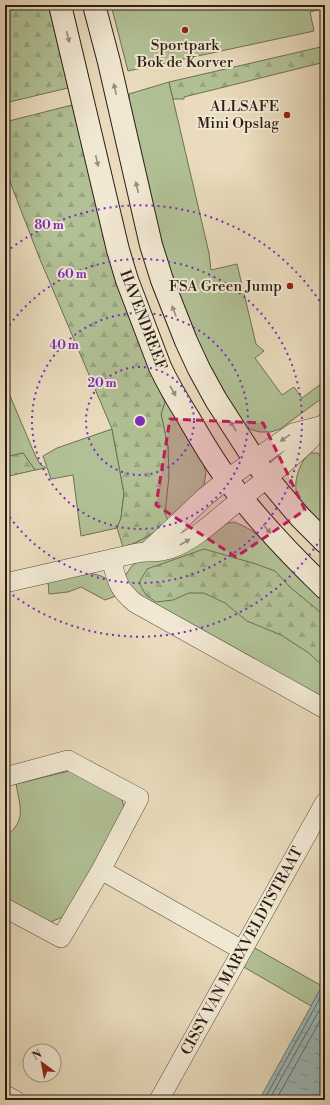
<svg xmlns="http://www.w3.org/2000/svg" width="330" height="1105" font-family="'Libre Bodoni',serif">
  <style>
    .green { fill: #b1c195; stroke: #6e7055 }
    .forest { fill: url(#forest-firs); stroke: #6e7055 }
    .water { fill: url(#water-ripples); stroke: #6f7b78 }
    .lines { fill: none; stroke-linecap: round; stroke-linejoin: round }
    .shore { stroke: #646c68; stroke-width: 1 }
    .minor-casing { stroke: #5a4d3f; stroke-width: 20 }
    .secondary-casing { stroke: #2b1e15; stroke-width: 24 }
    .minor { stroke: #f1e8d3; stroke-width: 19 }
    .secondary { stroke: #f1e8d3; stroke-width: 22 }
    .oneway { fill: #988d7e }
    .marked { fill: #c2185b; fill-opacity: 0.2; stroke: #c2185b; stroke-width: 3; stroke-dasharray: 8 5; stroke-linejoin: round }
    .ring { fill: none; stroke: #7b2cbf; stroke-width: 2; stroke-dasharray: 2 4 }
    .poi-dot { fill: #8f2418; stroke: #f1e8d3; stroke-width: 1.5 }
    .labels { text-anchor: middle; dominant-baseline: central; stroke-width: 4; stroke-linejoin: round; paint-order: stroke }
    .poi-label { font-size: 15px; fill: #2b1e15; stroke: #f1e8d3; text-anchor: end }
    .street-label { font-size: 15px; fill: #2b1e15; stroke: #f1e8d3 }
    .centre { fill: #7b2cbf; stroke: #f1e8d3; stroke-width: 2 }
    .ring-label { font-size: 12px; text-anchor: middle; font-weight: bold; fill: #7b2cbf; stroke: #f1e8d3; stroke-width: 4; stroke-linejoin: round; paint-order: stroke }
  </style>
  <defs>
    <pattern id="forest-firs" width="22" height="20" patternUnits="userSpaceOnUse"><rect width="22" height="20" fill="#b1c195"/><path d="M5 1l3.5 6h-7zM16 11l3.5 6h-7z" fill="#98a580"/></pattern>
    <pattern id="water-ripples" width="26" height="14" patternUnits="userSpaceOnUse"><rect width="26" height="14" fill="#9cb9ba"/><path d="M2 4q2-2 4 0t4 0M15 11q2-2 4 0t4 0" fill="none" stroke="#7f9696"/></pattern>
  </defs>
  <rect width="100%" height="100%" fill="#e9dbbc"/>
  <filter id="stains"><feTurbulence type="fractalNoise" baseFrequency=".005" numOctaves="4"/><feColorMatrix values="0 0 0 0 .2 0 0 0 0 .09 0 0 0 0 .02 0 0 0 .5 -.17"/></filter>
  <radialGradient id="worn" r=".72"><stop offset=".6" stop-color="#630" stop-opacity="0"/><stop offset="1" stop-color="#630" stop-opacity=".3"/></radialGradient>
  <!-- green -->
  <path class="green" d="M 111,5 L 325,5 L 325,8 L 310,12 L 314,31 L 128,71 Z
    M 169,82 L 209,253 L 211,270 L 237,264 L 256,344 L 264,351 L 255,358 L 282,395 L 294,387 L 302,398 L 325,381 L 325,396 L 280,429 L 271,432 L 260,432 L 252,430 L 243,425 L 216,381 L 196,341 L 179,296 L 161,242 L 131,118 L 129,94 Z
    M 149,367 L 203,462 L 206,473 L 204,485 L 199,498 L 152,538 L 138,546 L 123,547 C 140,542 156,533 168,520 L 165,514 L 168,447 L 161,414 L 165,402 Z
    M 5,384 L 35,455 L 40,464 L 46,468 L 35,470 L 23,453 L 5,457 Z
    M 112,429 L 124,493 L 121,518 L 117,528 L 81,536 L 73,475 L 51,479 L 43,456 L 57,448 Z
    M 309,453 L 318,453 L 325,464 L 325,528 C 318,521 308,514 302,506 C 290,489 297,467 309,453 Z
    M 234,522 C 259,531 267,545 284,563 C 298,576 311,589 325,601 L 325,702 L 132,595 L 125,576 L 131,567 L 138,561 L 224,524 Z
    M 83,573 C 101,574 112,577 116,596 L 105,600 L 81,587 L 68,592 L 49,594 L 48,581 Z
    M 69,771 L 121,797 L 125,810 L 65,916 L 48,923 L 5,901 L 5,836 C 27,822 20,807 16,784 Z
    M 253,947 L 322,986 L 311,1006 L 242,966 Z"/>
  <!-- forest -->
  <path class="forest" d="M 5,5 L 51,5 L 72,87 L 5,103 L 5,32 L 6,27 Z
    M 325,46 L 325,62 L 184,97 L 184,99 L 173,99 L 169,82 Z
    M 76,104 L 149,367 L 165,402 L 161,414 L 168,447 L 169,476 L 165,514 L 168,520 C 156,533 140,542 123,547 L 117,528 L 121,518 L 124,493 L 112,429 L 39,257 L 7,174 L 5,174 L 5,122 Z
    M 23,453 L 35,470 L 5,477 L 5,457 Z
    M 204,549 L 256,564 L 275,571 L 290,587 L 325,616 L 325,668 L 309,653 L 281,635 L 247,621 L 225,603 L 204,593 L 189,593 L 173,600 L 156,602 L 146,595 L 139,583 L 147,569 Z"/>
  <!-- water -->
  <path class="water" d="M 325,981 L 325,1093 L 321,1100 L 259,1100 Z"/>
  <g class="lines">
    <!-- shore -->
    <path class="shore" d="M 264,1100 L 325,989
      M 269,1100 L 325,1000
      M 276,1100 L 325,1012"/>
    <!-- minor casing -->
    <g class="minor-casing">
      <path id="minor" d="M 148,551 L 205,497 L 227,479 L 293,433 L 320,426
        M 111,559 C 117,581 118,589 135,603 L 325,709
        M 5,583 L 137,553 C 148,551 160,553 170,549 C 193,541 212,523 230,508 C 256,487 283,466 307,443 C 314,437 317,428 325,423
        M 5,777 L 68,760 L 139,798 L 101,870 L 61,938 L 5,908
        M 101,870 L 242,950
        M 5,1095 L 15,1100
        M 159,1100 L 325,802"/>
    </g>
    <!-- secondary casing -->
    <g class="secondary-casing">
      <path id="secondary" d="M 60,5 L 118,250 L 127,280 L 160,367 C 168,384 178,401 188,417 C 200,438 213,460 227,479 C 256,519 290,554 325,588
        M 94,5 L 109,62 L 151,245 L 162,280 L 186,341 L 199,369 L 216,400 L 254,459 L 267,478 L 300,517 L 325,542"/>
    </g>
    <!-- minor -->
    <use href="#minor" class="minor"/>
    <!-- secondary -->
    <use href="#secondary" class="secondary"/>
  </g>
  <!-- one-way arrows -->
  <defs><path id="oneway-solid" d="M-6-.8H1V-3.2L6.5 0L1 3.2V.8H-6Z"/></defs>
  <g class="oneway">
    <use href="#oneway-solid" transform="translate(68 37) rotate(76)"/>
    <use href="#oneway-solid" transform="translate(115 89) rotate(-103)"/>
    <use href="#oneway-solid" transform="translate(97 161) rotate(77)"/>
    <use href="#oneway-solid" transform="translate(137 187) rotate(-103)"/>
    <use href="#oneway-solid" transform="translate(174 311) rotate(-111)"/>
    <use href="#oneway-solid" transform="translate(173 391) rotate(60)"/>
    <use href="#oneway-solid" transform="translate(233 426) rotate(-122)"/>
    <use href="#oneway-solid" transform="translate(285 438) rotate(146)"/>
    <use href="#oneway-solid" transform="translate(267 529) rotate(48)"/>
    <use href="#oneway-solid" transform="translate(185 542) rotate(-30)"/>
  </g>
  <!-- marked area -->
  <path class="marked" d="M 170,419 L 263,423 L 305,510 L 236,557 L 156,505 Z"/>
  <!-- distance rings -->
  <g class="ring">
    <circle cx="140" cy="421" r="54"/>
    <circle cx="140" cy="421" r="108"/>
    <path d="M6 330A162 162 0 1 1 6 512"/>
    <path d="M324 534A216 216 0 0 1 6 590M6 252A216 216 0 0 1 324 308"/>
  </g>
  <!-- markers -->
  <g class="poi-dot">
    <circle cx="185" cy="30" r="4"/>
    <circle cx="287" cy="115" r="4"/>
    <circle cx="290" cy="286" r="4"/>
  </g>
  <g class="labels">
    <!-- poi labels -->
    <g class="poi-label">
      <text x="185" y="45" text-anchor="middle">Sportpark<tspan x="185" dy="17">Bok de Korver</tspan></text>
      <text x="279" y="106">ALLSAFE<tspan x="279" dy="17">Mini Opslag</tspan></text>
      <text x="282" y="286">FSA Green Jump</text>
    </g>
    <!-- street labels -->
    <g class="street-label">
      <text transform="translate(143 320) rotate(69)">HAVENDREEF</text>
      <text transform="translate(242 951) rotate(-61)">CISSY VAN MARXVELDTSTRAAT</text>
    </g>
  </g>
  <circle cx="140" cy="421" r="6" class="centre"/>
  <g class="ring-label">
    <text x="49" y="229">80 m</text>
    <text x="72" y="278">60 m</text>
    <text x="64" y="349">40 m</text>
    <text x="102" y="387">20 m</text>
  </g>
  <!-- margin -->
  <rect width="330" height="1105" fill="none" stroke="#e9dbbc" stroke-width="20"/>
  <rect x="6" y="6" width="318" height="1093" fill="none" stroke="#2b1e15" stroke-width="2"/>
  <rect x="10" y="10" width="310" height="1085" fill="none" stroke="#2b1e15"/>
  <!-- north arrow -->
  <g transform="translate(42 1063) rotate(328)"><circle r="19" fill="#f1e8d3" stroke="#a29787"/>
  <path d="M0-3L7 15L0 10L-7 15Z" fill="#8f2418"/>
  <text y="-6" font-size="11" font-weight="bold" text-anchor="middle" fill="#2b1e15">N</text>
  </g>
  <rect width="100%" height="100%" filter="url(#stains)"/>
  <rect width="100%" height="100%" fill="url(#worn)"/>
</svg>
